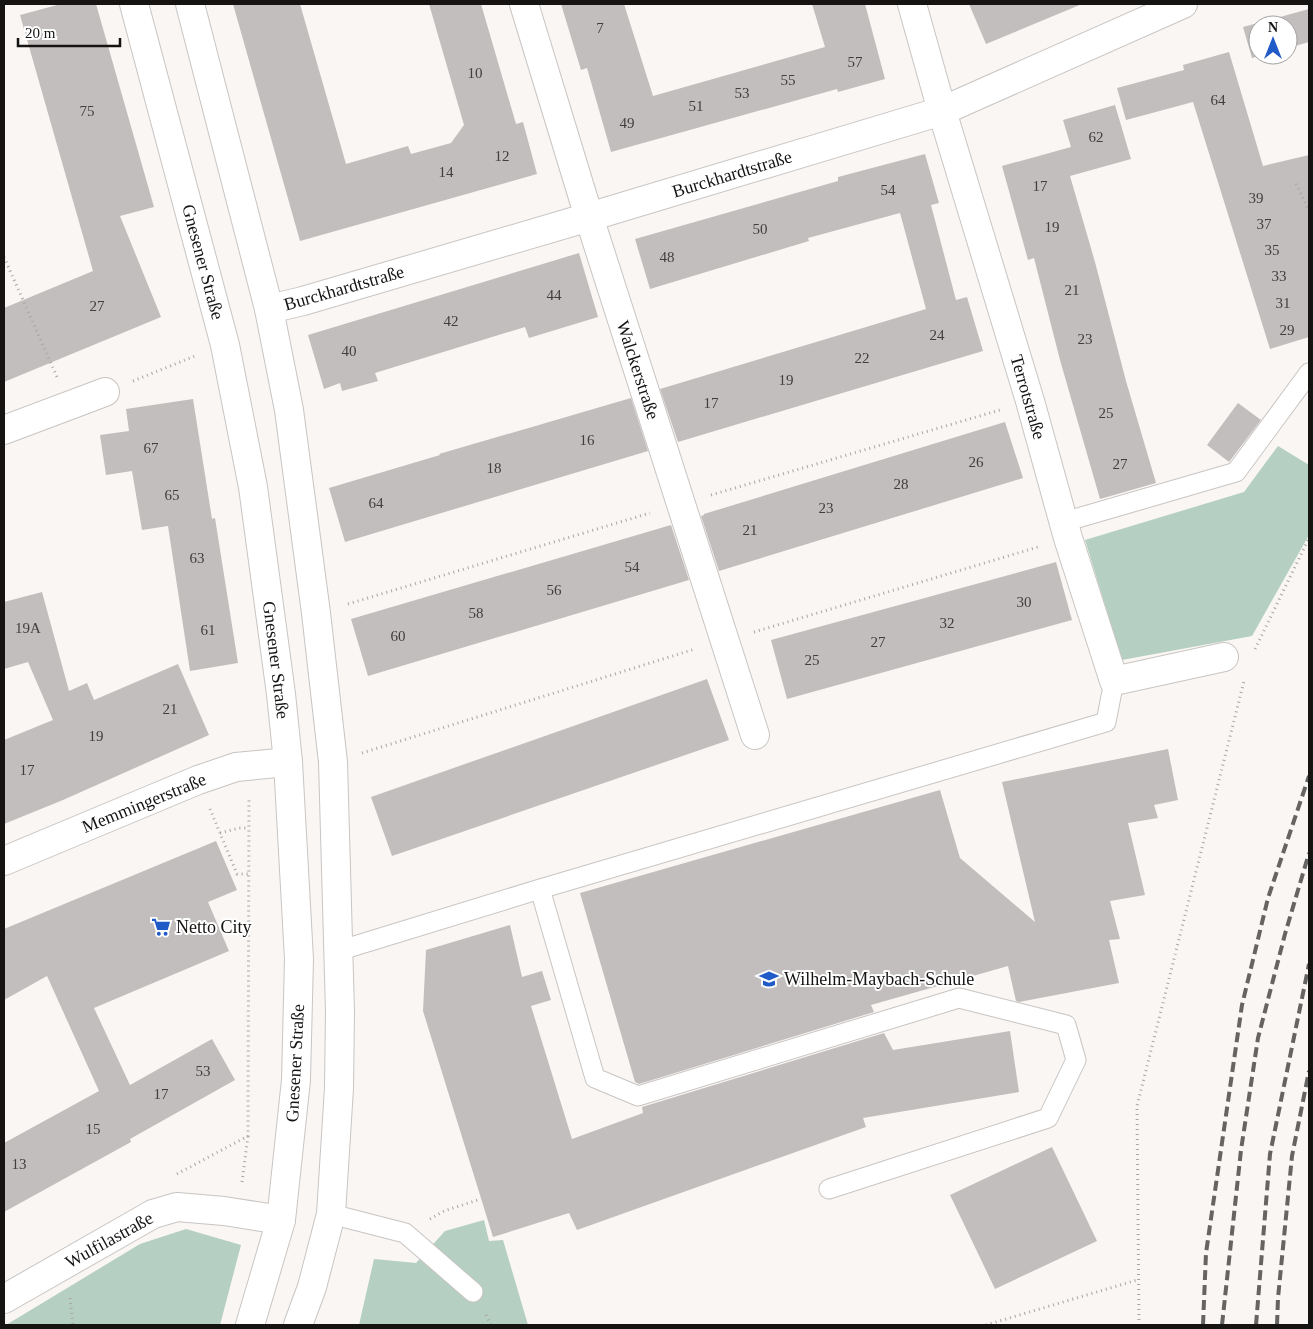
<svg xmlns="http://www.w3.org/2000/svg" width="1313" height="1329" font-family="'Times New Roman',serif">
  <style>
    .green { fill: #b5cfc2 }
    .building { fill: #c2bebd }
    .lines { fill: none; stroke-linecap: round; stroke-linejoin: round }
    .lane-casing { stroke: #c8c5c3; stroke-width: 21 }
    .street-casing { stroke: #c8c5c3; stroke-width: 30 }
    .secondary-casing { stroke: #c8c5c3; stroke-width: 30 }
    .path { stroke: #a8a6a4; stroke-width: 3; stroke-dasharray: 1 4; stroke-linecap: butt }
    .lane { stroke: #fff; stroke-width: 19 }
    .street { stroke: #fff; stroke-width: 28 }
    .secondary { stroke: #fff; stroke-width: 28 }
    .rail { stroke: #666463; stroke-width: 4; stroke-dasharray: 10 5; stroke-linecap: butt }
    .labels { text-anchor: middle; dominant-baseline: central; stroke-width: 4; stroke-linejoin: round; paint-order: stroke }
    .number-label { font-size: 15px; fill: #403e3e }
    .street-label { font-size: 18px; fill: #151413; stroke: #fff }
    .poi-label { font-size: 18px; fill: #151413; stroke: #fff; text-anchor: start }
  </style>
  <rect width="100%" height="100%" fill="#f9f6f4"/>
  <!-- green -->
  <path class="green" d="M 1278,446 L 1309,465 L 1309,535 L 1252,636 L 1122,660 L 1085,540 L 1244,492 Z
    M 484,1220 L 489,1241 L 503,1240 L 528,1325 L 359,1325 L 374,1259 L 416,1263 L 445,1231 Z
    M 186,1229 L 241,1245 L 220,1325 L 6,1325 L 140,1244 Z"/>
  <!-- building -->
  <path class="building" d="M 61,4 L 96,4 L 154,207 L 120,216 L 161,317 L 4,382 L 4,308 L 93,271 L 20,15 Z
    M 233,4 L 300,4 L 346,164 L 408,146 L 411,154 L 451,143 L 464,125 L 429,4 L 481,4 L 516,124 L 523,122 L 537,174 L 300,241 Z
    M 561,4 L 624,4 L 653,96 L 825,47 L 812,4 L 865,4 L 885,79 L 838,92 L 837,89 L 611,152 L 587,68 L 581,70 Z
    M 969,4 L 1082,4 L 986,44 Z
    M 1309,9 L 1309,42 L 1288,48 L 1288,25 L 1258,25 L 1258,55 L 1263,55 L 1252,58 L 1243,27 Z
    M 1229,52 L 1263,166 L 1309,155 L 1309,337 L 1270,349 L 1193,102 L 1126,120 L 1117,88 L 1184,70 L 1183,65 Z
    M 1115,105 L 1131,159 L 1070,176 L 1095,262 L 1126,381 L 1156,483 L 1100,499 L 1060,360 L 1034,258 L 1028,260 L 1002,166 L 1071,147 L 1063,120 Z
    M 925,154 L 939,203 L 931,205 L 956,300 L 967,297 L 983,351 L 678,442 L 660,389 L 926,309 L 900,213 L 808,238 L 809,241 L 650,289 L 635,239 L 838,181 L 838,177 Z
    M 579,253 L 598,317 L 529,338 L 525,327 L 375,373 L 378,381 L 342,391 L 340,383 L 324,389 L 308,335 Z
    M 631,398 L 648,451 L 345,542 L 329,488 L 440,455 L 439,454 Z
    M 193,399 L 212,519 L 215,518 L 238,663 L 190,671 L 168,526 L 142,530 L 132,471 L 106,475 L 100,435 L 129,431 L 126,409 Z
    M 1238,403 L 1261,420 L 1229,462 L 1207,445 Z
    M 1005,422 L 1023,478 L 719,571 L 701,516 L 704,515 L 704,514 Z
    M 671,525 L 689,580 L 368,676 L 351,619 Z
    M 1056,562 L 1072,620 L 787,699 L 771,640 Z
    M 42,592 L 69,691 L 87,683 L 94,700 L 178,664 L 209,735 L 63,800 L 4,824 L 4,740 L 53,720 L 28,662 L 4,669 L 4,602 Z
    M 707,679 L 729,740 L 392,856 L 371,797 Z
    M 1168,749 L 1178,800 L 1154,805 L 1158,818 L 1128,823 L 1145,895 L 1110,901 L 1120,939 L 1109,940 L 1119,983 L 1019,1002 L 1016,1001 L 1008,966 L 871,1005 L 874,1012 L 639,1084 L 635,1082 L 580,893 L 940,790 L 960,858 L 1035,922 L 1002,782 Z
    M 216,841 L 237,890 L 208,902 L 229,951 L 94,1008 L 130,1085 L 212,1039 L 235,1080 L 130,1139 L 131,1142 L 4,1212 L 4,1143 L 99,1091 L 47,976 L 4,1000 L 4,929 Z
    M 510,925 L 522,977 L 542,971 L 551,1000 L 531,1006 L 572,1139 L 643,1113 L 642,1107 L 884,1033 L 893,1050 L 1010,1031 L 1019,1092 L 863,1118 L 866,1127 L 577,1230 L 569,1213 L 493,1237 L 423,1011 L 426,950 Z
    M 1052,1147 L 1097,1241 L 995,1289 L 950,1195 Z"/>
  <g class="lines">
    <!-- lane casing -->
    <g class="lane-casing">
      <path id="lane" d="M 1064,522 L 1236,472 L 1309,373
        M 540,889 L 595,1078 L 638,1096 L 959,998 L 1066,1025 L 1076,1060 L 1048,1118 L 829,1189
        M 338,951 L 540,889 L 1106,722 L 1114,681
        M 331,1214 L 405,1233 L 473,1292"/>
    </g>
    <!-- street casing -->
    <g class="street-casing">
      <path id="street" d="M 524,4 L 589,217 L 755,735
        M 912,4 L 942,111 L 1030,401 L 1068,538 L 1114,681 L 1224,657
        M 269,309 L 303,301 L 589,217 L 942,111 L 1183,4
        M 4,430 L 105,392
        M 4,861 L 198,780 L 236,767 L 288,762
        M 4,1299 L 153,1214 L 177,1207 L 224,1211 L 281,1220"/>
    </g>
    <!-- secondary casing -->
    <g class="secondary-casing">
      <path id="secondary" d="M 134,4 L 225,345 L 253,487 L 281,694 L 288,762 L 299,959 L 296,1080 L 281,1220 L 250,1325
        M 190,4 L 269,309 L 289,410 L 316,613 L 333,762 L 340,1012 L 339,1088 L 331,1214 L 312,1287 L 298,1325"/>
    </g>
    <!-- path -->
    <path class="path" d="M 1296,184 L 1309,211
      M 4,257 L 57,377
      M 133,381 L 195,356
      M 711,495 L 1000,410
      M 348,604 L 650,513
      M 754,632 L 1038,547
      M 1255,649 L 1309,538
      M 362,753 L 695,649
      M 210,809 L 237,874 L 249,874
      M 220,833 L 239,828 L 248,828
      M 177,1174 L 248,1136 L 249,798
      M 242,1182 L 248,1136
      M 430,1219 L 444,1211 L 481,1199
      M 70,1298 L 73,1325
      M 486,1315 L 491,1325
      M 986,1325 L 1137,1280
      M 1139,1325 L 1137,1106 L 1244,681"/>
    <!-- lane -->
    <use href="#lane" class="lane"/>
    <!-- street -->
    <use href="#street" class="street"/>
    <!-- secondary -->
    <use href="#secondary" class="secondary"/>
    <!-- rail -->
    <path class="rail" d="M 1203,1325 L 1206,1253 L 1242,1005 L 1268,898 L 1309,776
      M 1222,1325 L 1241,1150 L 1258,1038 L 1285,934 L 1309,853
      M 1256,1325 L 1270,1154 L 1309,964
      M 1277,1325 L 1278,1298 L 1292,1156 L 1309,1071"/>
  </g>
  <!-- icons -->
  <defs>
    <g id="supermarket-bare" transform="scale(1.5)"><path d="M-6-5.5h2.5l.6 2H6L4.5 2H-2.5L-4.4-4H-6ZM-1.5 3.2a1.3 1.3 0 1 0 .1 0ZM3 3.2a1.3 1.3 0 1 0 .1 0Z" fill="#205bc8" stroke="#fff" stroke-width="2.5" paint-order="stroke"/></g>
    <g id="school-bare" transform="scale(1.5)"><path d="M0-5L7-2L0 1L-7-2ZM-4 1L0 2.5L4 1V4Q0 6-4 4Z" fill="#205bc8" stroke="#fff" stroke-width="2.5" paint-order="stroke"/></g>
  </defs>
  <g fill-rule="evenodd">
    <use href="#supermarket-bare" x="161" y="927"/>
    <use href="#school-bare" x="769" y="979"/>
  </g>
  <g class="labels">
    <!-- number labels -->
    <g class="number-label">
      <text x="600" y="28">7</text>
      <text x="855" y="62">57</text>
      <text x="475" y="73">10</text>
      <text x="788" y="80">55</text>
      <text x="742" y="93">53</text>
      <text x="1218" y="100">64</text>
      <text x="696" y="106">51</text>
      <text x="87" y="111">75</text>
      <text x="627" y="123">49</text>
      <text x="1096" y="137">62</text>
      <text x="502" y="156">12</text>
      <text x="446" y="172">14</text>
      <text x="1040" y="186">17</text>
      <text x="888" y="190">54</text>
      <text x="1256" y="198">39</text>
      <text x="1264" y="224">37</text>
      <text x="1052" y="227">19</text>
      <text x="760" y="229">50</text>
      <text x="1272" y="250">35</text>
      <text x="667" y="257">48</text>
      <text x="1279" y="276">33</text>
      <text x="1072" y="290">21</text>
      <text x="554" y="295">44</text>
      <text x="1283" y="303">31</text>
      <text x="97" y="306">27</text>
      <text x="451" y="321">42</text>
      <text x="1287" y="330">29</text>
      <text x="937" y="335">24</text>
      <text x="1085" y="339">23</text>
      <text x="349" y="351">40</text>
      <text x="862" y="358">22</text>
      <text x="786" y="380">19</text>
      <text x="711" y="403">17</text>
      <text x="1106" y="413">25</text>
      <text x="587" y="440">16</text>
      <text x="151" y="448">67</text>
      <text x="976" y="462">26</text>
      <text x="1120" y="464">27</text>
      <text x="494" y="468">18</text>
      <text x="901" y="484">28</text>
      <text x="172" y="495">65</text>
      <text x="376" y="503">64</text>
      <text x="826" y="508">23</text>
      <text x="750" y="530">21</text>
      <text x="197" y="558">63</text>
      <text x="632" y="567">54</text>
      <text x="554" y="590">56</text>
      <text x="1024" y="602">30</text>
      <text x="476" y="613">58</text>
      <text x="947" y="623">32</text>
      <text x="28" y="628">19A</text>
      <text x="208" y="630">61</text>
      <text x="398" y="636">60</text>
      <text x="878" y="642">27</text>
      <text x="812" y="660">25</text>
      <text x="170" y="709">21</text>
      <text x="96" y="736">19</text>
      <text x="27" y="770">17</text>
      <text x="203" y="1071">53</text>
      <text x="161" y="1094">17</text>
      <text x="93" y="1129">15</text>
      <text x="19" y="1164">13</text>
    </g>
    <!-- street labels -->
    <g class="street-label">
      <text transform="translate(732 174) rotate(-17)">Burckhardtstraße</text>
      <text transform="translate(203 262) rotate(75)">Gnesener Straße</text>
      <text transform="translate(344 288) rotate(-16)">Burckhardtstraße</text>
      <text transform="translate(638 370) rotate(72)">Walckerstraße</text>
      <text transform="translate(1028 397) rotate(74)">Terrotstraße</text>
      <text transform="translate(276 660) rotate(83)">Gnesener Straße</text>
      <text transform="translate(144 803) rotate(-22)">Memmingerstraße</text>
      <text transform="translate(295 1063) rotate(-87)">Gnesener Straße</text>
      <text transform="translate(109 1240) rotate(-29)">Wulfilastraße</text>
    </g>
    <!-- poi labels -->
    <g class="poi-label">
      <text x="176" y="927">Netto City</text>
      <text x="784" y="979">Wilhelm-Maybach-Schule</text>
    </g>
  </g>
  <!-- border -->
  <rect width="1313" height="1329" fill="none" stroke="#151413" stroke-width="10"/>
  <!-- north arrow -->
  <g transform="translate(1273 40)"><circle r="24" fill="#ffffff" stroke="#a1a1a1"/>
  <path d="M0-4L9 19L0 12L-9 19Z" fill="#205bc8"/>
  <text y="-8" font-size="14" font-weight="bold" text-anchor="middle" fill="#151413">N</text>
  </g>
  <!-- scale -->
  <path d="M18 38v8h102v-8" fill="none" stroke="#151413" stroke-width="2.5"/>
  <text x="25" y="38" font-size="15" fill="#151413" stroke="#ffffff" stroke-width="4" paint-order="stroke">20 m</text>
</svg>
